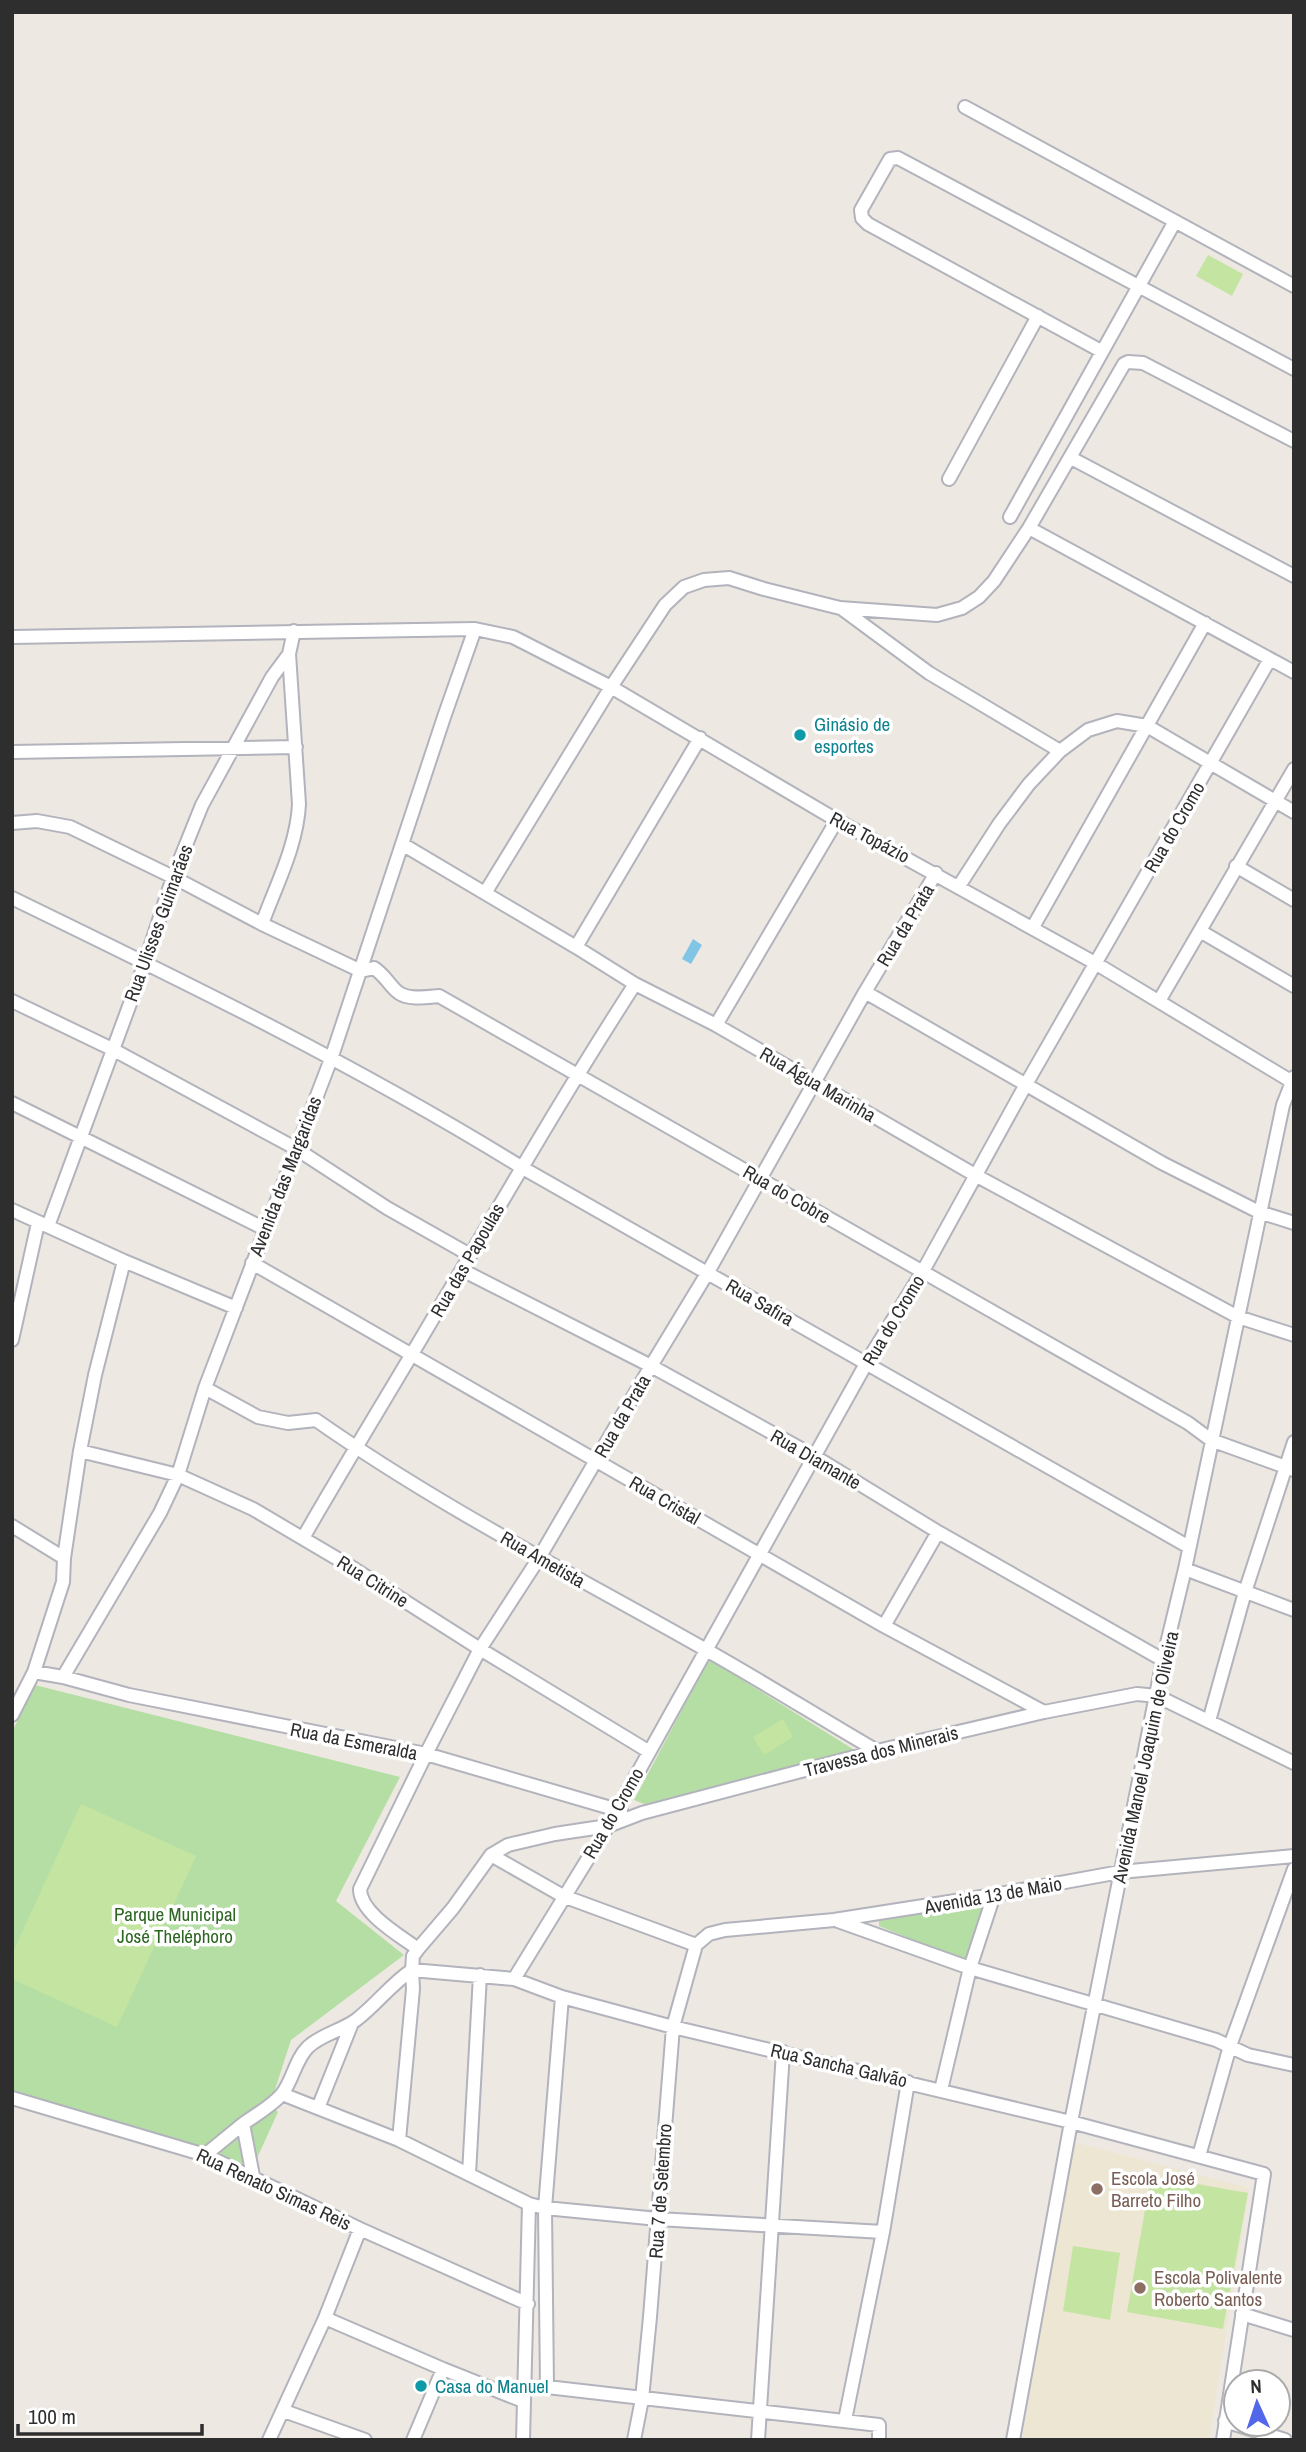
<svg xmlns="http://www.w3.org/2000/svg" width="1306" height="2452" font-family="'Archivo Narrow',sans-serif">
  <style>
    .education { fill: #ede6d3 }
    .green { fill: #b5dea4 }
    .pitch { fill: #c4e4a1 }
    .water { fill: #80c5e5 }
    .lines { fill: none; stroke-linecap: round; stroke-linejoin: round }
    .minor-casing { stroke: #b2b3bc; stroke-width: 16 }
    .minor { stroke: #fff; stroke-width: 12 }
    .culture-dot { fill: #0f9aa8; stroke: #fff; stroke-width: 2.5 }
    .education-dot { fill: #8d6e63; stroke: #fff; stroke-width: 2.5 }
    .labels { text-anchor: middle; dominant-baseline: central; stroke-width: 7; stroke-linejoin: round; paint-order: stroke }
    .culture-label { font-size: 19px; fill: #0d838f; stroke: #fff; text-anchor: start }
    .street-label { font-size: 19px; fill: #2e2e2e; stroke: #fff }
    .park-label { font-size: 19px; fill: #2d6622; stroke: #fff }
    .education-label { font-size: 19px; fill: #785e54; stroke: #fff; text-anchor: start }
  </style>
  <rect width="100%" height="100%" fill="#ede9e2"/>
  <!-- education -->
  <path class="education" d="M 1074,2142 L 1249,2188 L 1209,2440 L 1022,2440 Z"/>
  <!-- green -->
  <path class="green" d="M 709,1659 L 856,1751 L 649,1806 L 634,1800 Z
    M 35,1685 L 400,1777 L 336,1901 L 404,1955 L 291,2040 L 270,2105 L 278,2112 L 253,2167 L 12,2090 L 12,1732 Z
    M 985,1901 L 966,1961 L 879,1926 L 879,1918 Z"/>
  <!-- pitch -->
  <path class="pitch" d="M 1208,255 L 1243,274 L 1232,296 L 1196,276 Z
    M 783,1719 L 793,1737 L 764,1755 L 753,1737 Z
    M 81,1804 L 196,1856 L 117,2027 L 12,1979 L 12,1954 Z
    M 1151,2176 L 1248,2193 L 1223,2329 L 1127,2312 Z
    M 1073,2246 L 1120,2253 L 1110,2320 L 1063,2311 Z"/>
  <!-- water -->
  <path class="water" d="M 693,939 L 702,945 L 691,964 L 682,959 Z"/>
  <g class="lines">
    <!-- minor casing -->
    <g class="minor-casing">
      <path id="minor" d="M 965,107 L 1294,286
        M 1101,351 L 868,224 L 862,218 L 861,210 L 890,159 L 898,158 L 1294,369
        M 1071,458 L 1294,576
        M 949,479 L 1038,316
        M 1010,517 L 1174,223
        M 1029,528 L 1294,672
        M 841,608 L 929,673 L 1060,751
        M 12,637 L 475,629 L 513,637 L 611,687 L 833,818 L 1095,963 L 1294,1083
        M 12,752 L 296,747
        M 12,823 L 37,821 L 70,827 L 173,877 L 262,924 L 361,971 L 374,968 C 386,976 391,988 399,993 C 409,1000 427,997 439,996 L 1188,1423 L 1211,1440 L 1294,1470
        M 402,844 L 576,947 L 635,984 L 716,1025 L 975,1175 L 1238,1317 L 1294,1335
        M 1236,866 L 1294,900
        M 959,886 L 999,824 L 1029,784 L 1060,751 L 1088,730 L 1117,721 L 1147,726 L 1294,812
        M 485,893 L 611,687 L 665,605 L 684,587 L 704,580 L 729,578 L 764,589 L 840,608 L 937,615 L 962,608 L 979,597 L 994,581 L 1029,528 L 1124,364 L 1128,362 L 1143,363 L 1294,441
        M 12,898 C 185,982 358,1066 521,1167 L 1189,1547
        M 262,924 C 276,885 297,846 299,804 L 289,654
        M 1033,927 L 1205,623
        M 1200,931 L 1294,986
        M 576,947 L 700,738
        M 865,992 L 1162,1163 L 1259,1212 L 1294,1223
        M 12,1001 L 112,1049 L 295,1148 L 387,1208 L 470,1255
        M 1159,1001 L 1294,769
        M 716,1025 L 837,820
        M 12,1103 L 265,1229
        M 12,1210 L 124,1261 L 236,1308
        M 48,1226 L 145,963 L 173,877 L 202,805 L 272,677 L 289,654 L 294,631
        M 252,1263 L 884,1626 L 1044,1712
        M 462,1270 L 651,1366 L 814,1456 L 938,1532 L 1163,1660
        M 12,1340 L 38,1223
        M 205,1388 L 258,1417 L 288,1423 L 316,1420 C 440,1507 576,1576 708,1651 C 765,1683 820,1718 877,1751
        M 80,1451 L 178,1475 L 253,1509 L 348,1565 L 480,1649 L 648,1751
        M 12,1526 L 64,1558
        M 303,1538 C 346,1463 391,1390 435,1315 C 501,1204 565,1092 635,984
        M 1185,1569 L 1294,1610
        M 884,1626 L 938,1532
        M 34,1672 L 63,1677 L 160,1513 L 178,1475 L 205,1388 L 331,1059 L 444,717 L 475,629
        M 63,1677 L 129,1695 L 426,1754 L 621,1811
        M 12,1715 L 34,1672 L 63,1582 L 64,1558 L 80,1451 L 95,1375 L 124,1261
        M 1209,1721 L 1245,1592 L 1294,1442
        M 491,1855 L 563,1896 L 696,1945
        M 838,1921 L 970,1968 L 1216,2040 L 1248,2055 L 1294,2065
        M 696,1945 L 709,1934 L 725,1930 L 834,1920 L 994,1895 L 1120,1872 L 1294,1856
        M 418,1949 C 399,1935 360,1913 360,1889 L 426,1754 L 480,1649 L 539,1558 L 651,1366 L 708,1272 L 865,992 L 936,873
        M 514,1979 L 608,1826 L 867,1362 L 923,1271 L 1025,1086 L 1270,659
        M 941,2090 L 970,1968 L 994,1895
        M 282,2094 L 399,2140 L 529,2204 L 545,2208 L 658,2219 L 883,2232
        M 12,2098 L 205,2155 L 360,2229 L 528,2304
        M 318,2108 L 352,2023
        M 399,2140 L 413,1989 L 412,1970 L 514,1979 L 562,1997 L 673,2027 L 1071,2122 L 1264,2174 L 1223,2440
        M 205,2155 L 243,2124
        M 1199,2156 L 1230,2046 L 1294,1869
        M 469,2174 L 480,1975
        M 253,2176 L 243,2124 C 255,2115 272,2106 282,2094 C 293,2080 295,2060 308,2047 C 322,2034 341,2031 356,2020 C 376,2005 391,1984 412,1970 L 413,1956 L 418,1949 L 453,1908 L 491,1855 L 508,1845 L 555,1834 L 608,1826 L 642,1813 L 877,1751 L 1044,1712 L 1137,1694 L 1157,1696 L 1294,1763
        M 1242,2314 L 1294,2330
        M 325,2318 L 443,2369 L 523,2401
        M 547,2387 L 545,2208 L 562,1997
        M 524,2388 L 547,2387 L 879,2425 L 879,2440
        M 284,2411 L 365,2440
        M 845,2420 L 883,2232 L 908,2082
        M 1225,2421 L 1285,2440
        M 269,2440 L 325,2318 L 360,2229
        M 413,2440 L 443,2369
        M 523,2440 L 529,2204
        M 634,2440 L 642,2399 L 650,2317 L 673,2027 L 696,1945
        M 758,2440 L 783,2052
        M 1013,2440 L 1071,2122 L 1163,1660 L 1185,1569 L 1283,1105 L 1294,1077"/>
    </g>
    <!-- minor -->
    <use href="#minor" class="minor"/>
  </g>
  <!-- markers -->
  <g class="culture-dot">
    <circle cx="800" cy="735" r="7"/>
    <circle cx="421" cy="2386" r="7"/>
  </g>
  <g class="education-dot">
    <circle cx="1097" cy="2189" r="7"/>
    <circle cx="1140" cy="2288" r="7"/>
  </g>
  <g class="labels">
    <!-- culture labels -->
    <g class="culture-label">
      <text x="814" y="724">Ginásio de<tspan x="814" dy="22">esportes</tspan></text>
      <text x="435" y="2386">Casa do Manuel</text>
    </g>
    <!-- street labels -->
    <g class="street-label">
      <text transform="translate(1174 827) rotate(-60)">Rua do Cromo</text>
      <text transform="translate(870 837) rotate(28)">Rua Topázio</text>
      <text transform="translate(158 923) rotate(-70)">Rua Ulisses Guimarães</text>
      <text transform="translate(905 925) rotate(-59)">Rua da Prata</text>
      <text transform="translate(818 1084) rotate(30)">Rua Água Marinha</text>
      <text transform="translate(285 1176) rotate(-69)">Avenida das Margaridas</text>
      <text transform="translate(787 1194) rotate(30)">Rua do Cobre</text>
      <text transform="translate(467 1260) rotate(-60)">Rua das Papoulas</text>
      <text transform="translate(760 1302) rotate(30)">Rua Safira</text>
      <text transform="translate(893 1320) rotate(-59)">Rua do Cromo</text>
      <text transform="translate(622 1416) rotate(-60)">Rua da Prata</text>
      <text transform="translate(816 1459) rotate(30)">Rua Diamante</text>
      <text transform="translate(665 1500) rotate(30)">Rua Cristal</text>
      <text transform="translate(543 1559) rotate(30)">Rua Ametista</text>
      <text transform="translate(373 1581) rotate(32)">Rua Citrine</text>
      <text transform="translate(354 1741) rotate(11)">Rua da Esmeralda</text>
      <text transform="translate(881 1751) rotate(-14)">Travessa dos Minerais</text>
      <text transform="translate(1145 1757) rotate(-78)">Avenida Manoel Joaquim de Oliveira</text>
      <text transform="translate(613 1813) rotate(-60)">Rua do Cromo</text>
      <text transform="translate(993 1895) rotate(-10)">Avenida 13 de Maio</text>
      <text transform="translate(839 2065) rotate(13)">Rua Sancha Galvão</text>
      <text transform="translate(274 2189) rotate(25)">Rua Renato Simas Reis</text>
      <text transform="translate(660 2191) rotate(-86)">Rua 7 de Setembro</text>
    </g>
    <!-- park labels -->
    <g class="park-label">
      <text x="175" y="1914">Parque Municipal<tspan x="175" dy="22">José Theléphoro</tspan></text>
    </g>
    <!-- education labels -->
    <g class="education-label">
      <text x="1111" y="2178">Escola José<tspan x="1111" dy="22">Barreto Filho</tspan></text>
      <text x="1154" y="2277">Escola Polivalente<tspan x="1154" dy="22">Roberto Santos</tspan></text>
    </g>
  </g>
  <!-- border -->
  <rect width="1306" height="2452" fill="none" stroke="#2e2e2e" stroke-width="28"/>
  <!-- north arrow -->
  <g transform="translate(1257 2403) rotate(357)"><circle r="33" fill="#ffffff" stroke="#ababab" stroke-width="2"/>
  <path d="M0-5L12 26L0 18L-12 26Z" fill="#5267ea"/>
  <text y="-10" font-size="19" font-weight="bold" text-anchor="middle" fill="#2e2e2e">N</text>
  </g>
  <!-- scale -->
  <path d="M18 2424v10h184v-10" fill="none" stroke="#2e2e2e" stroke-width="3.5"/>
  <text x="28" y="2424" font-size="21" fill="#2e2e2e" stroke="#ffffff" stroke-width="5" paint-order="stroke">100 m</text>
</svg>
